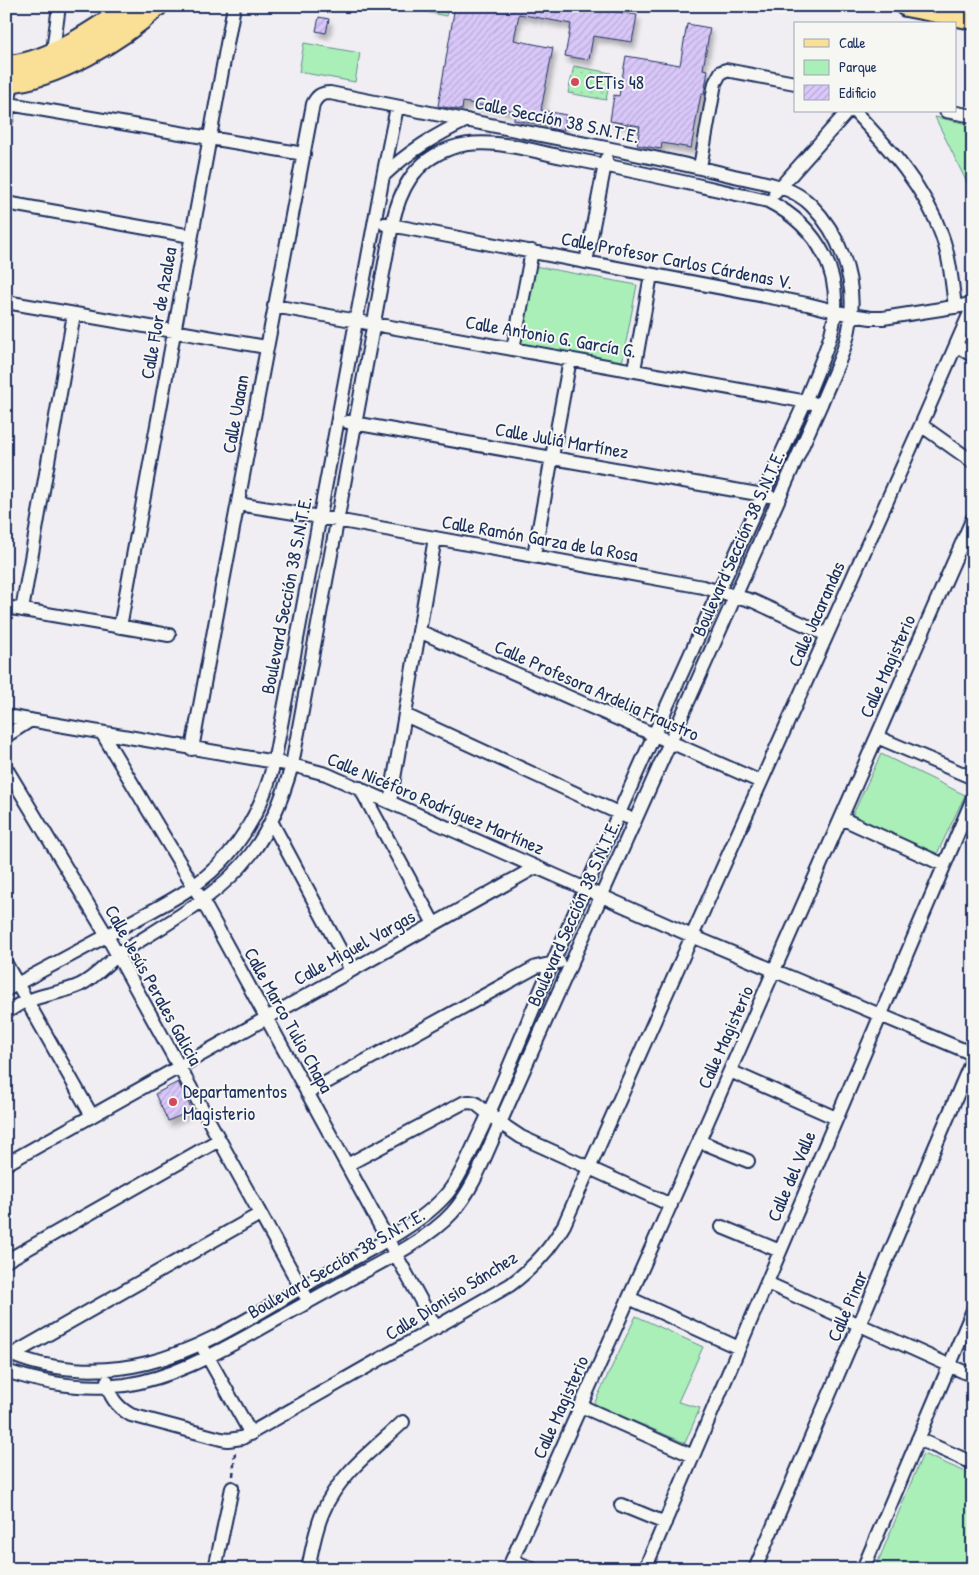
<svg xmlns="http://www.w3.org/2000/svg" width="979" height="1575" font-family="'Patrick Hand',sans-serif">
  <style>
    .grass { fill: url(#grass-dots); stroke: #628e8b }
    .park { fill: #aaeeb8; stroke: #628e8b }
    .building { fill: url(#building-hatch); stroke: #1b2f5e; filter: url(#shadow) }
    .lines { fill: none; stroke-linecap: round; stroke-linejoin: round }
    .minor-casing { stroke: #1b2f5e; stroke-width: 16 }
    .primary-casing { stroke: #1b2f5e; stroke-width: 24 }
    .path { stroke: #1b2f5e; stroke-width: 2.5; stroke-dasharray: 5 4; stroke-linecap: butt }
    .minor { stroke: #f6f6f2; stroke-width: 12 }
    .primary { stroke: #fadf96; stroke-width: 20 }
    .poi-dot { fill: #d1495b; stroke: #f6f6f2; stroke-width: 2 }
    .labels { text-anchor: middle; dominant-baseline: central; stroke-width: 4; stroke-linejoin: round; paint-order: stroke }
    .poi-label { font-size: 19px; fill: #1b2f5e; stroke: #f6f6f2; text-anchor: start }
    .street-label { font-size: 19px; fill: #1b2f5e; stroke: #f6f6f2 }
  </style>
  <defs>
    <pattern id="grass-dots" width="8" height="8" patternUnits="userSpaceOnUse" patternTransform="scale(1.25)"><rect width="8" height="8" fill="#aaeeb8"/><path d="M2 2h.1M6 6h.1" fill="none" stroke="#92cca1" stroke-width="1.8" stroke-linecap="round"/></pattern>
    <pattern id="building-hatch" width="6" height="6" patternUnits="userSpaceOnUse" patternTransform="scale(1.25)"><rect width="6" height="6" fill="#d8c7f8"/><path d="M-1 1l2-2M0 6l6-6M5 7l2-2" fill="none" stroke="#b9abd7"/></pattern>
    <filter id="shadow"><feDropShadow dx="3" dy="5.5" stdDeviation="2.5" flood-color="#0004"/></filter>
  </defs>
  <rect width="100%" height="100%" fill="#f0edf3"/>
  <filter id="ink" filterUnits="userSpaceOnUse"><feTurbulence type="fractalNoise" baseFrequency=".02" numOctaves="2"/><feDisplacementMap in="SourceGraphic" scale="10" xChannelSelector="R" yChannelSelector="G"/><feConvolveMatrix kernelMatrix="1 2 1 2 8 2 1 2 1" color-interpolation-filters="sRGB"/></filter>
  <g filter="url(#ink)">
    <!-- grass -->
    <path class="grass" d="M 574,66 L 611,73 L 606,100 L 568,93 Z"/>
    <!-- park -->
    <path class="park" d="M 394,6 L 448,6 L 446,16 Z
      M 304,43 L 360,53 L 355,82 L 299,72 Z
      M 935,117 L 973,125 L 973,195 Z
      M 534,266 L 637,285 L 622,363 L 519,345 Z
      M 881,754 L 965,795 L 936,856 L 852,816 Z
      M 636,1316 L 703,1347 L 678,1402 L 700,1408 L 685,1443 L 594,1404 Z
      M 923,1454 L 973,1475 L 973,1569 L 875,1569 Z"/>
    <!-- building -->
    <path class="building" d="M 455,6 L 580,6 L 637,15 L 632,42 L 593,36 L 589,60 L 565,56 L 571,24 L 519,14 L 514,40 L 553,48 L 541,110 L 566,115 L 563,131 L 549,128 L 549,126 L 514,120 L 515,111 L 463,102 L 462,110 L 438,106 Z
      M 319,17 L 329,19 L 326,33 L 316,31 Z
      M 687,24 L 710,28 L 703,69 L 708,70 L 704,94 L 701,94 L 691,148 L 662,143 L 661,149 L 637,145 L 640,126 L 610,121 L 614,95 L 619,96 L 626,56 L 680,65 Z
      M 178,1082 L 192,1110 L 168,1121 L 155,1094 Z"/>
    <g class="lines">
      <!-- minor casing -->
      <g class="minor-casing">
        <path id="minor" d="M 52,58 L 59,6
          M 9,104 L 304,154
          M 854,111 C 889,148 925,187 942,236 C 950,258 952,283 955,307
          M 946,111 L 973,116
          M 6,121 L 13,74
          M 700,167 L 715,83 L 721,72 L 726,70 L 795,83
          M 383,176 L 397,107
          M 775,193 L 848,111
          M 6,203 L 191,236
          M 385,224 L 807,304 L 851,315 L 871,318 L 883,318 L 973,304
          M 586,262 L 606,159
          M 6,302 L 266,347
          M 274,306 L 813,403
          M 956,345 L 973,356
          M 513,349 L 532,251
          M 634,370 L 651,275
          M 348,422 L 769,496
          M 921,425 L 973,462
          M 238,504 L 320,517 L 703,587 L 753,601 L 827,635
          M 534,555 L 570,359
          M 6,607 L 169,635
          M 22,610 L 74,314
          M 120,627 L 234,6
          M 419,631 L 761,782
          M 405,715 L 627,817
          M 6,716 L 292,765 L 326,774 L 692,936 L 973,1054
          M 102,733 L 202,900 L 436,1328
          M 6,736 L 31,720
          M 877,737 L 973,778
          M 6,768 L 107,936 L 305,1295
          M 360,788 L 434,924
          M 390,802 L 435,538
          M 841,818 L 944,865
          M 271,821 L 351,970
          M 6,964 L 92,1116
          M 6,990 C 48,967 91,945 133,921 C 153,910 174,900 192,887 C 236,857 261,813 274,763 L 383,176 C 409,151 436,135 467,120
          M 6,1012 C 14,1008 21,1002 30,1000 C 46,994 65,992 80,985 C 98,976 109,960 125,950 C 169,922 219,896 251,854 C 271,828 283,797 292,765 L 392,225 C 400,189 414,161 451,148 C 487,136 528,150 563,157 C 632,170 700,186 768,201 C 819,227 846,276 831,334 C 824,357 814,379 805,402 C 720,588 635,775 553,962 C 529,1017 508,1072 483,1126 C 473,1146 465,1168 452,1187 C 428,1223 357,1256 318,1278 C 263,1309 208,1348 147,1363 C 102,1374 48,1372 6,1352
          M 730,1071 L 836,1118
          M 307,1093 L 536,967 L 559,962
          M 699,1141 L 748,1161
          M 6,1164 L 536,867
          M 347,1165 L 463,1103 L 469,1102 L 475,1103 L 500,1123 L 521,1137 L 671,1205
          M 722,1227 L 780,1251
          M 6,1261 L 219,1140
          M 767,1283 L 973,1376
          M 629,1298 L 739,1348
          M 204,1350 L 251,1434
          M 8,1357 L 260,1214
          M 6,1371 C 45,1384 85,1390 125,1385 C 171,1378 211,1356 251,1334 C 279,1318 308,1302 337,1286 C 371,1267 426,1242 452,1213 C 474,1189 486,1153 500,1123 L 821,404 C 832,376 849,346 851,315 C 855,276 839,233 811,205 C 791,185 760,182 734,176 C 695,166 655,158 616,150 C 521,131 426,113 330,93 C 321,93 317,96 313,104 C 271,319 232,534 192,749
          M 107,1381 C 109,1397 117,1407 131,1415 L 221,1439 L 228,1440 L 242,1438 L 510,1285 C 533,1268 550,1250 564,1225 L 692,936 L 921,425 L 973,306
          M 581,1406 L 693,1456
          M 918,1439 L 973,1463
          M 621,1505 L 665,1523
          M 512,1560 L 532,1569
          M 215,1569 L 232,1488
          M 308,1569 C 312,1550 315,1530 323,1512 C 338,1475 374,1449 403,1422
          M 508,1569 L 699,1141 L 973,518
          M 645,1569 L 973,798
          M 755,1569 L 973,1058
          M 863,1569 L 973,1310"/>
      </g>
      <!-- primary casing -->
      <g class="primary-casing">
        <path id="primary" d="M 906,6 L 973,19
          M 6,66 C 50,64 95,29 131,6
          M 6,82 C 55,79 122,39 157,6"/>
      </g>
      <!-- path -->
      <path class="path" d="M 233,1476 L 235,1452"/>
      <!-- minor -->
      <use href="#minor" class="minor"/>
      <!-- primary -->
      <use href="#primary" class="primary"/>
    </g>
  </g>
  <!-- markers -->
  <g class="poi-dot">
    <circle cx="575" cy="82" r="5"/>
    <circle cx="173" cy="1102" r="5"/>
  </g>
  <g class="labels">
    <!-- poi labels -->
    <g class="poi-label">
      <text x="585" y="82">CETis 48</text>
      <text x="183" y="1091">Departamentos<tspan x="183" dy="22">Magisterio</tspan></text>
    </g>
    <!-- street labels -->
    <g class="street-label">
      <text transform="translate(557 119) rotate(12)">Calle Sección 38 S.N.T.E.</text>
      <text transform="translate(677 260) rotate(11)">Calle Profesor Carlos Cárdenas V.</text>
      <text transform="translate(158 313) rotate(-80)">Calle Flor de Azalea</text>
      <text transform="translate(551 336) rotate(10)">Calle Antonio G. García G.</text>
      <text transform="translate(235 414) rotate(-80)">Calle Uaaan</text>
      <text transform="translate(562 440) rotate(10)">Calle Juliá Martínez</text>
      <text transform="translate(540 538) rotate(10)">Calle Ramón Garza de la Rosa</text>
      <text transform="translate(738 543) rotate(-66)">Boulevard Sección 38 S.N.T.E.</text>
      <text transform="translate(286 595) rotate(-79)">Boulevard Sección 38 S.N.T.E.</text>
      <text transform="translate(816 614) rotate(-66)">Calle Jacarandas</text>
      <text transform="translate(887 666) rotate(-66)">Calle Magisterio</text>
      <text transform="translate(597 690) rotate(24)">Calle Profesora Ardelia Fraustro</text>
      <text transform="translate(436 803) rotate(23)">Calle Nicéforo Rodríguez Martínez</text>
      <text transform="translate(573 913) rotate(-66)">Boulevard Sección 38 S.N.T.E.</text>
      <text transform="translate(354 947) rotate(-29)">Calle Miguel Vargas</text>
      <text transform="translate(154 985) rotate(61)">Calle Jesús Perales Galicia</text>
      <text transform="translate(289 1020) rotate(61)">Calle Marco Tulio Chapa</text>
      <text transform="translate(725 1037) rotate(-66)">Calle Magisterio</text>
      <text transform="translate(791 1176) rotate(-67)">Calle del Valle</text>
      <text transform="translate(336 1263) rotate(-30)">Boulevard Sección 38 S.N.T.E.</text>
      <text transform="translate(451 1295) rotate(-32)">Calle Dionisio Sánchez</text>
      <text transform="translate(847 1306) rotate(-67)">Calle Pinar</text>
      <text transform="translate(560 1407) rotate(-66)">Calle Magisterio</text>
    </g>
  </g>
  <!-- margin -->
  <rect width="979" height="1575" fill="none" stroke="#f6f6f2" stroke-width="25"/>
  <rect x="12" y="12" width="954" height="1550" fill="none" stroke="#1b2f5e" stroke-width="2" filter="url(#ink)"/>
  <!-- legend -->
  <rect x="794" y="22" width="162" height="90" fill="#f6f6f2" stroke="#9ea6b7"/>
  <rect x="804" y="39" width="25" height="8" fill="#fadf96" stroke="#9ea6b7"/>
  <text x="839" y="48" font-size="15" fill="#1b2f5e">Calle</text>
  <rect x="804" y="60" width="25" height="15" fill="#aaeeb8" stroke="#9ea6b7"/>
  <text x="839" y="72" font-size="15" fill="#1b2f5e">Parque</text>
  <rect x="804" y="85" width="25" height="15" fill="url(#building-hatch)" stroke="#9ea6b7"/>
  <text x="839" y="98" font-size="15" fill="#1b2f5e">Edificio</text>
</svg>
